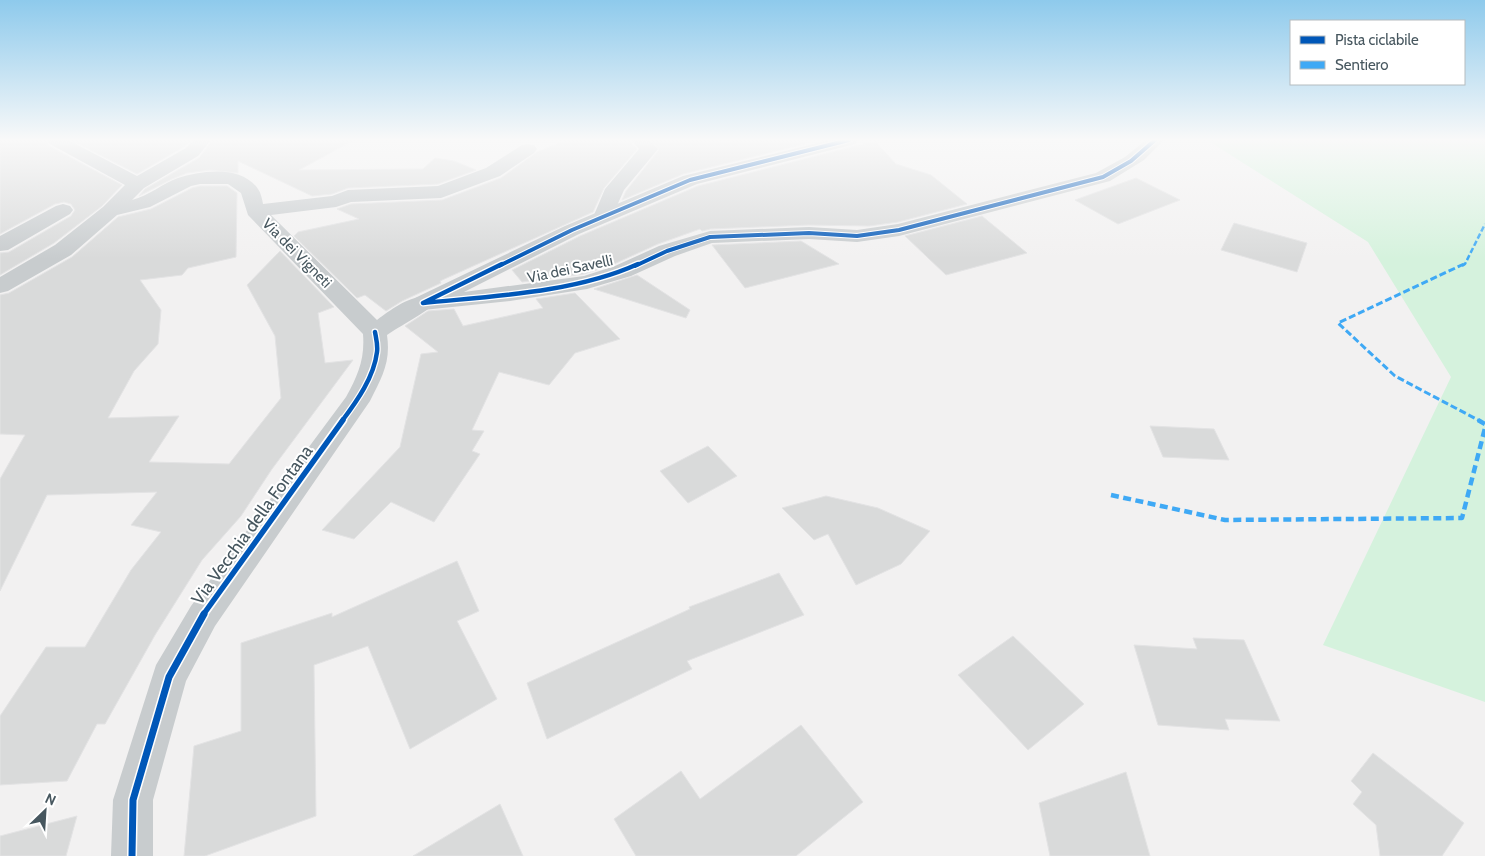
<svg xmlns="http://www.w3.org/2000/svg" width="1485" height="856" font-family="Cabin,sans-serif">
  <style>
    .green { fill: #d5f2dd }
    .building { fill: #d9dada; stroke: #e3e3e4 }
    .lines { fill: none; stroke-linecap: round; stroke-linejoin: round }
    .minor { fill: #c8ccce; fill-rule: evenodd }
    .tertiary { fill: #c8ccce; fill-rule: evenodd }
    .quiet-far2 { stroke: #3fa9f5; stroke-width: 2.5; stroke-dasharray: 5.5 2.5; stroke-linecap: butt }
    .quiet-far1 { stroke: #3fa9f5; stroke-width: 3; stroke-dasharray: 7 3; stroke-linecap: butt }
    .quiet { stroke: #3fa9f5; stroke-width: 4.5; stroke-dasharray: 8 4.5; stroke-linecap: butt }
    .cycleway-far3-casing { stroke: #fff; stroke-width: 6 }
    .cycleway-far2-casing { stroke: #fff; stroke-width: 7 }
    .cycleway-far1-casing { stroke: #fff; stroke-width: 9 }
    .cycleway-casing { stroke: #fff; stroke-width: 10 }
    .cycleway-far3 { stroke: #0057b8; stroke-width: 4 }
    .cycleway-far2 { stroke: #0057b8; stroke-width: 4.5 }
    .cycleway-far1 { stroke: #0057b8; stroke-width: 5.5 }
    .cycleway { stroke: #0057b8; stroke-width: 7 }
    .labels { text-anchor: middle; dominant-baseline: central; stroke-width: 4; stroke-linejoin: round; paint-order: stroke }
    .far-street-label { font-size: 15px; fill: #47575f; stroke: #fff }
    .street-label { font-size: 18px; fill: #47575f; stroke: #fff }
  </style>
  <rect width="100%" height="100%" fill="#f2f1f1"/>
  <!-- green -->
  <path class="green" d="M 1207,140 L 1485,140 L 1485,702 L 1323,645 L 1451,377 L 1368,242 Z"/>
  <!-- building -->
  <path class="building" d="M 0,140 L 45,140 L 49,146 L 122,185 L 102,206 L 54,243 L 0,275 L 0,253 L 9,252 L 71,216 L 75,210 L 71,204 L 64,202 L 55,204 L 0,234 Z
    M 71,140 L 192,140 L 185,146 L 137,174 Z
    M 213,140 L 354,140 L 299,170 L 423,169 L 435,158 L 454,161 L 476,170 L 438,184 L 348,188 L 332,194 L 312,196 L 238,161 L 238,173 L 210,170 L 187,173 L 172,179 L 139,196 L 145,189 L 199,158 Z
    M 566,140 L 629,140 L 637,149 L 604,188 L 593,212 L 440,281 L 441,283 L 402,301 L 386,311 L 365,295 L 357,298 L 294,236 L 298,232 L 359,219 L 337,209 L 351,204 L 442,200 L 501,178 L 537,152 Z
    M 651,140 L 709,140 L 724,143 L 745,140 L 802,140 L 805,144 L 683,174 L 622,200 L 626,191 L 659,150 Z
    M 875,141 L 896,164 L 931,175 L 967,204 L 898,222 L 869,226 L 809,225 L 710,229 L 702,231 L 700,229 L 658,244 L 614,264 L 584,274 L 522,282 L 512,270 L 580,236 L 698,186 Z
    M 1136,178 L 1180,200 L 1118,224 L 1075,200 Z
    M 200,186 L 227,186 L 237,193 L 236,257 L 188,268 L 182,275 L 140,280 L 161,310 L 158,344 L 134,371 L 108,418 L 179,416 L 149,462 L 229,464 L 281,398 L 275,336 L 247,285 L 280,251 L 334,307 L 318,313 L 325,363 L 353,360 L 272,469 L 241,516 L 202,560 L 155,635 L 105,724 L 97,724 L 67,781 L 0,785 L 0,716 L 46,647 L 85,647 L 131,570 L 161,532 L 131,525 L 157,492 L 47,495 L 0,591 L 0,479 L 25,435 L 0,434 L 0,295 L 9,293 L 72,257 L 118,217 L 151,209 L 192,188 Z
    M 982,216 L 1027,253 L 946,275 L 905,236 Z
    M 1234,223 L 1307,243 L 1297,272 L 1221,250 Z
    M 801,241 L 839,264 L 745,288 L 712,245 Z
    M 637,275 L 690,310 L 686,318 L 594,289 Z
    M 575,293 L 620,339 L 575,353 L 549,385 L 499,372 L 472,430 L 484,431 L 472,451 L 480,454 L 434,522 L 391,502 L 354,539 L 322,530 L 400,447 L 421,354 L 438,352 L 405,326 L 428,311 L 454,309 L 463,326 L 543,308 L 536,299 Z
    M 1150,426 L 1214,429 L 1229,460 L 1163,457 Z
    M 708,446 L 737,476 L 688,503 L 660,471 Z
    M 826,496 L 878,508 L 930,531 L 901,564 L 856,585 L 828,534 L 814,540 L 782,508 Z
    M 457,561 L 479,611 L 457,621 L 497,699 L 410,749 L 368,646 L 314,665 L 316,816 L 205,856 L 184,856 L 194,746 L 241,731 L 241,643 L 332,613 L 332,617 Z
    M 779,573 L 804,615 L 687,661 L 692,669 L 547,739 L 527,683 L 690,609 L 689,607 Z
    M 1013,636 L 1084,704 L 1028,750 L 958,675 Z
    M 1193,638 L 1244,640 L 1280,721 L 1225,719 L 1229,730 L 1158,725 L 1134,645 L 1197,649 Z
    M 801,725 L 863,802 L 796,856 L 636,856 L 614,819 L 681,771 L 700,799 Z
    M 1373,753 L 1464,823 L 1442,856 L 1380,856 L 1376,825 L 1353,804 L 1362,792 L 1351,781 Z
    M 1126,772 L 1150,856 L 1050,856 L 1039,803 Z
    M 500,804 L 523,856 L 413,856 Z
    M 77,816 L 66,856 L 0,856 L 0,836 Z"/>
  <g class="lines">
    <!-- minor -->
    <path class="minor" d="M 47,140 L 68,140 L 137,176 L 186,148 L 194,140 L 211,140 L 198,156 L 144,188 L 132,200 C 149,196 163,183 178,178 C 202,170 242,165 258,189 C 261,193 262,199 263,204 L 332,196 L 348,190 L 438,186 L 486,168 L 522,145 L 528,144 L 534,145 L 537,149 L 534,153 L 500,176 L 441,198 L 351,202 L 336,207 L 271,215 L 377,320 C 392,309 412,293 431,298 L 435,303 C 429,311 398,327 387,335 C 391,362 382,377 370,401 L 215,626 L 186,681 L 153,800 L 153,856 L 111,856 L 113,800 L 156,665 L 191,606 L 346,397 C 358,375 365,359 363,334 L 248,215 L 241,193 L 228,184 L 200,184 L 191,186 L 150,207 L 117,215 L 71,255 L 8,291 L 0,293 L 0,277 L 55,245 L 103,207 L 125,185 L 50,144 Z
      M 631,140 L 649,140 L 658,149 L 624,190 L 611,219 L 604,221 L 597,219 L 594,215 L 605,189 L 639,149 Z
      M 63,204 L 70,206 L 73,210 L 70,214 L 8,250 L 0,251 L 0,236 L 56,206 Z"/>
    <!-- tertiary -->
    <path class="tertiary" d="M 830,140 L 858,140 L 855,144 L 697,184 L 579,234 L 464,292 L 584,276 L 615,266 L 659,246 L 710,231 L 809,227 L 857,230 L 898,224 L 1096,173 L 1125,157 L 1146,140 L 1164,140 L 1144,160 L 1110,181 L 899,236 L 857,242 L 809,239 L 712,243 L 675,256 L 631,276 L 587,289 L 510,301 L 423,310 L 415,308 L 411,303 L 415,298 L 565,226 L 683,176 Z"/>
    <!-- quiet-far2 -->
    <path class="quiet-far2" d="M 1462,266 L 1465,264 L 1485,224"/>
    <!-- quiet-far1 -->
    <path class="quiet-far1" d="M 1464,264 L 1338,323 L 1395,376 L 1480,421"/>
    <!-- quiet -->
    <path class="quiet" d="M 1478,420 L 1485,424
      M 1111,495 L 1225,520 L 1462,518 L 1485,428"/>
    <!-- cycleway-far3 casing -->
    <g class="cycleway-far3-casing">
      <path id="cycleway-far3" d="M 499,266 L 572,230 L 690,180 L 849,140
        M 635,266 L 667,251 L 710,237 L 809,233 L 857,236 L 899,230 L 1103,177 L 1131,161 L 1155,140"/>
    </g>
    <!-- cycleway-far2 casing -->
    <g class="cycleway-far2-casing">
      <path id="cycleway-far2" d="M 502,264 L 423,303 C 492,296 574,293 638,264
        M 342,421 C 357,401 374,377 377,352 C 378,345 376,338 375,332"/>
    </g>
    <!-- cycleway-far1 casing -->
    <g class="cycleway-far1-casing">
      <path id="cycleway-far1" d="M 203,615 L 343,420"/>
    </g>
    <!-- cycleway casing -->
    <g class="cycleway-casing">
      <path id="cycleway" d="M 132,856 L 133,800 L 169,677 L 204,614"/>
    </g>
    <!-- cycleway-far3 -->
    <use href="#cycleway-far3" class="cycleway-far3"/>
    <!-- cycleway-far2 -->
    <use href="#cycleway-far2" class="cycleway-far2"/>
    <!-- cycleway-far1 -->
    <use href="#cycleway-far1" class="cycleway-far1"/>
    <!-- cycleway -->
    <use href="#cycleway" class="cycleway"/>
  </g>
  <!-- sky -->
  <linearGradient id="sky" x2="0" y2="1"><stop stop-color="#8ecaec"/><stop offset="0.54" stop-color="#f9f9f9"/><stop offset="1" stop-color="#f9f9f9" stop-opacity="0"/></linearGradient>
  <rect width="1485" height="259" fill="url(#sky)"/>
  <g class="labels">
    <!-- far-street labels -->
    <g class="far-street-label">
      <text transform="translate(297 253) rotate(45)">Via dei Vigneti</text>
      <text transform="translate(570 269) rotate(-12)">Via dei Savelli</text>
    </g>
    <!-- street labels -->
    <g class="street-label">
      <text transform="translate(252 525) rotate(-54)">Via Vecchia della Fontana</text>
    </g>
  </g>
  <!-- legend -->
  <rect x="1290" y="20" width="175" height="65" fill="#ffffff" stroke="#b5bcbf"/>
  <rect x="1300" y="36" width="25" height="8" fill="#0057b8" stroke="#b5bcbf"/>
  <text x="1335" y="45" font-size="15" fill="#47575f">Pista ciclabile</text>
  <rect x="1300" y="61" width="25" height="8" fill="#3fa9f5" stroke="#b5bcbf"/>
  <text x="1335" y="70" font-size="15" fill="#47575f">Sentiero</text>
  <!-- north arrow -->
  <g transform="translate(45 811) rotate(25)" stroke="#ffffff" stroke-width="4" paint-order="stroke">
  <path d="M0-4L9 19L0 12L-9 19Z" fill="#47575f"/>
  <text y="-8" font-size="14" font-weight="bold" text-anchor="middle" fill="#47575f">N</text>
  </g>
</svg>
